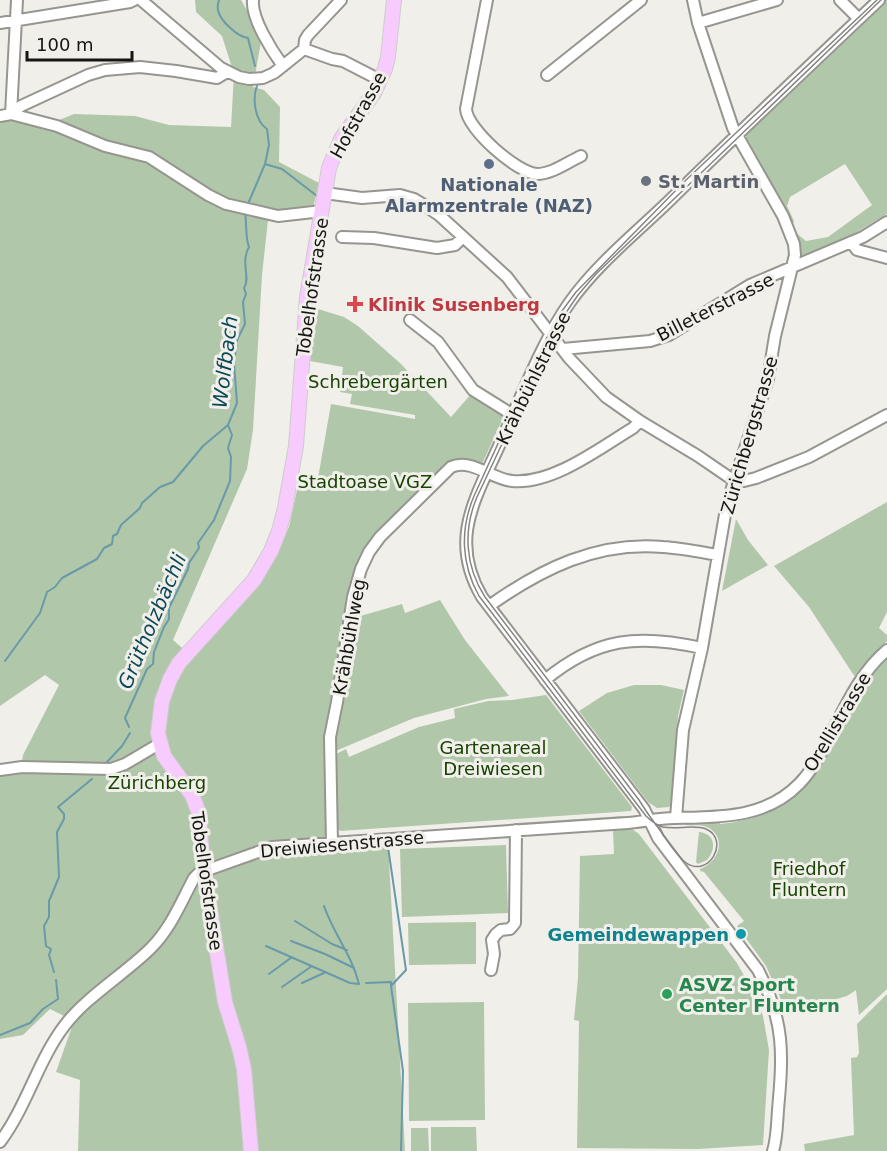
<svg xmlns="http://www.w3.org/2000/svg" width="887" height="1151" font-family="'DejaVu Sans',sans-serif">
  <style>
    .green { fill: #b1c7aa }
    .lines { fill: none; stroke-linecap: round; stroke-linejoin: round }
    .stream { stroke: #699aa9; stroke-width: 2 }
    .minor-casing { stroke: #969590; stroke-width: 14 }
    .major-casing { stroke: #cccccb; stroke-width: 16 }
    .minor { stroke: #fff; stroke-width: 10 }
    .major { stroke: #f8cbff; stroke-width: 14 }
    .tram { stroke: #868582; stroke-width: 1.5 }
    .service-dot { fill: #5c6f8a; stroke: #f1efea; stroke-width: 2 }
    .worship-dot { fill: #6b7280; stroke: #f1efea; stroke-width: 2 }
    .health-dot { fill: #e0444e; stroke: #f1efea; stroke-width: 2 }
    .culture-dot { fill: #0f9aa8; stroke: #f1efea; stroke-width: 2 }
    .leisure-dot { fill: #2e9e5b; stroke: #f1efea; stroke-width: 2 }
    .labels { text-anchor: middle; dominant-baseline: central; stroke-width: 6; stroke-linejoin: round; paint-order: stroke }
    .street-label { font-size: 18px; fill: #151513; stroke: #f1efea }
    .worship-label { font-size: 18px; font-weight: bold; fill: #5b616d; stroke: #f1efea; text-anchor: start }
    .service-label { font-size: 18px; font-weight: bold; fill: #4e5e75; stroke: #f1efea }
    .health-label { font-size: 18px; font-weight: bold; fill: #be3a42; stroke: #f1efea; text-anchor: start }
    .park-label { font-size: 18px; fill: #174300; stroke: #f1efea }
    .culture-label { font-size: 18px; font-weight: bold; fill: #0d838f; stroke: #f1efea; text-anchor: end }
    .leisure-label { font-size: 18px; font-weight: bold; fill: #27864d; stroke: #f1efea; text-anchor: start }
    .water-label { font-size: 20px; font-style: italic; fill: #0b4858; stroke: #f1efea }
  </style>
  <rect width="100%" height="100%" fill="#f1efea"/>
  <!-- green -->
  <path class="green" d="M 195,0 L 241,0 L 262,36 L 253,87 L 264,90 L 280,107 L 279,162 L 319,183 L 311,216 L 268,220 L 262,275 L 253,430 L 247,469 L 173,640 L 189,654 L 269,567 L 289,527 L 300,476 L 318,478 L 331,404 L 415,419 L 415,415 L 350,404 L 352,394 L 340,392 L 343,367 L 310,361 L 318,309 L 344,317 L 358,326 L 401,364 L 451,417 L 472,393 L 503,412 L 504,416 L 482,464 L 476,466 L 463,462 L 366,551 L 340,659 L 327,846 L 388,842 L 405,1151 L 78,1151 L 80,1080 L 56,1072 L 74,1021 L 50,1009 L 23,1035 L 0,1039 L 0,775 L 21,766 L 23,755 L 59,685 L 45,675 L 0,706 L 0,118 L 10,116 L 47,125 L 74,114 L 135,116 L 169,125 L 231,127 L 234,74 L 222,36 L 196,12 Z
    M 884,0 L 887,0 L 887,214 L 855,233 L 802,257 L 798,253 L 795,232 L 806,241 L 828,237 L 872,205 L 845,164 L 790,197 L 787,206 L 794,221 L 792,226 L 746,141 L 746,135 L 751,128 Z
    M 887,502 L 887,612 L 879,628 L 887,635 L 887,641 L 855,677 L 809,607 L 774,566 Z
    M 736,519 L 748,540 L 768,565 L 722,591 Z
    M 440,600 L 465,640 L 509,696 L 486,699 L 414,718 L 333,752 L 350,619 L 402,604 L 405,613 Z
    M 887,658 L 887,989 L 859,1015 L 856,990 L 847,996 L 792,1012 L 784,1006 L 766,966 L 737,926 L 744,921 L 704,872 L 700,871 L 700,869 C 717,863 728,840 709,828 C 701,824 693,826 685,825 L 688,823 L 719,821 L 720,824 C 789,817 809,784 840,728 C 851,708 863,688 875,668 Z
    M 634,685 L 661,685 L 684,690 L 678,716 L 674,801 L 669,807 L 657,808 L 648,802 L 579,711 L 607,693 Z
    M 546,695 L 632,807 L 631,811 L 340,831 L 338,828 L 334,755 L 346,749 L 349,757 L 419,727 L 455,718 L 454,709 L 488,701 L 512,700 Z
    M 623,816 L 624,819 L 513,827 L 517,823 Z
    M 613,830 L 632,829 L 639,834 L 737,963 L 757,999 L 763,1016 L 769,1050 L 763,1145 L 698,1149 L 577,1148 L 579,1021 L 574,1020 L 578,978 L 580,856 L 614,854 Z
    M 699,832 C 715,833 717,849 707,860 L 698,864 L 696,862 Z
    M 506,845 L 508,913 L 402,917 L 400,849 Z
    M 476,922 L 476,964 L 409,965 L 408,923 Z
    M 887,994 L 887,1151 L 805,1151 L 804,1144 L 854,1135 L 851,1058 L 857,1057 L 859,1053 L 857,1024 Z
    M 484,1002 L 485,1120 L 409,1121 L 408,1003 Z
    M 431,1127 L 476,1127 L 477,1151 L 431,1151 Z
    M 411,1128 L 428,1128 L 429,1151 L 411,1151 Z"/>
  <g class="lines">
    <!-- stream -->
    <path class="stream" d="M 219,0 C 218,4 217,6 218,10 C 220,21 238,37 248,38 L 255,66
      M 265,164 L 282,169 L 317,196
      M 248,204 L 265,164 L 269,145 L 267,129 C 255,121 252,99 257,86
      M 5,661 L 40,613 L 47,592 L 55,587 L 62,578 L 97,559 L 104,548 L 112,544 L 113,536 L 117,534 L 121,525 L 140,508 L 142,503 L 160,487 L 173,482 L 203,446 L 228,425 L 237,403 L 234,363 L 237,340 L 245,324 L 243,302 L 246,294 L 244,288 C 251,278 240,263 249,247 C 245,237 247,224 245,212
      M 129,727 L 125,718 L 147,669 L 153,664 L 154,652 L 164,627 L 169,619 L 169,608 L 188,569 L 189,563 L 199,548 L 198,543 L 214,520 L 230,481 L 231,457 L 228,448 L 232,435 L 228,425
      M 106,763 L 122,746 L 130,733
      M 388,847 L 406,970 L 391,986 L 403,1071 L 401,1151
      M 295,921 L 332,944 L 347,950
      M 291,941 L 325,954 L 354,968
      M 266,946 L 350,983 L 359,984 C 351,953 334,935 324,906
      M 54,972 L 49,955 L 51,949 L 46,946 L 44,926 L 49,917 L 49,901 L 59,877 L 57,832 L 64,819 L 64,814 L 58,807 L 92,779
      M 269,974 L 292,957
      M 302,983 L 326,972
      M 366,983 L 391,982 L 391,985
      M 282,987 L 312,966
      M 0,1035 L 30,1023 L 43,1009 L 58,999 L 56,980"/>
    <!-- minor casing -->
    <g class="minor-casing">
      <path id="minor" d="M 141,0 L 221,68 L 239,77 L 249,79 L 263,78 L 274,73 L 304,49
        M 253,0 C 251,18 272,51 283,66
        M 487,0 L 466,109 C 467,129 517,173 537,174 C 552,174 568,162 581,156
        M 840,0 L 859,19
        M 0,23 L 130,2 L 134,0
        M 698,23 L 777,0
        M 304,49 L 332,59 L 343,61 L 380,80
        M 304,49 L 305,40 L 308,35 L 341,0
        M 547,75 L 641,0
        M 11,114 L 57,126 L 105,146 L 149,157 L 208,195 L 226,204 L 278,216 L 322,211
        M 11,114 L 17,0
        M 0,116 L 11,114 L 21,106 L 88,75 L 105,70 L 140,67 L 176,71 L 217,78 L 227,72
        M 325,193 L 362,198 L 400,195 L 414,199 L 424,205 L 439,215 L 507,277 L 569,358 L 606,397 L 640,421 L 698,456 L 733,480 L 744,481 L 756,478 L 809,457 L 887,415
        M 342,237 L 374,238 L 437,248 L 455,245 L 463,237
        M 851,242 L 857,250 L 887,258
        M 410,320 L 438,342 L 473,390 L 513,415
        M 563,349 L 650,341 L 669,335 L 750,285 L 863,237 L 887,222
        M 489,606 C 541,569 597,541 663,547 C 681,548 700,552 718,555
        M 545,680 C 597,637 639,634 702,648
        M 0,770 L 22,767 L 111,769 L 125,764 L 159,744
        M 676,818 L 683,730 L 702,648 L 727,503 L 768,379 L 775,336 L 795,255 L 794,244 L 783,216 L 733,128 L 698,23 L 693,0
        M 332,843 L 330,737 L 337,702 L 353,597 L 361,569 L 369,552 L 380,537 L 451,467 C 471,458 492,479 512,481 C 552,485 600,448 633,428 L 640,421
        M 491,970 L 494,954 L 492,940 L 496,934 L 501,930 L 510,929 L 515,923 L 516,830
        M 0,1142 C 27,1106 38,1060 65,1025 C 85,998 126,973 151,948 C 171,928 181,902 194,878 L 199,873 L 272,847 L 628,823 C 643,822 658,818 674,818 C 718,817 765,819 799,784 C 814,769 823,748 833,730 C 848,701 862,671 887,650
        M 773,1151 C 777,1138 777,1123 778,1110 C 783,1054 785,1022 758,970 L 658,838 L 644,809 L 482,597 C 449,541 474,501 498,448 C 520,401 541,343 570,302 C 597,264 636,233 669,201 C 738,133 808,67 879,0"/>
    </g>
    <!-- major casing -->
    <g class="major-casing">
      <path id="major" d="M 251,1151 L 244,1069 L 239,1047 L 225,1002 L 214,934 L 202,855 L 199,813 L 192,795 L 164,756 L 158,733 L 162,701 L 170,679 L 179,663 L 254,580 L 271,551 L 279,531 L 285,508 L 296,446 L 307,297 L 329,168 L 341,139 L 374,93 L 385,69 L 388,57 L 394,0"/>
    </g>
    <!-- minor -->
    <use href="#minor" class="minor"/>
    <!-- major -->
    <use href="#major" class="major"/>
    <!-- tram -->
    <path class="tram" d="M 877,0 L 686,180 L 576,292 L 559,315 L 545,341 L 474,496 C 460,529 461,564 479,596 L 646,816 C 651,821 656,825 663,827 C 677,830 693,824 706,829 C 731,840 708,880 685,862 C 674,853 665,836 656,825 C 650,817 644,808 639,800 L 485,597 C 465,566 463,530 477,497 L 559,323 L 578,295 L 596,274 L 881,0"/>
  </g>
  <!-- markers -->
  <circle class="service-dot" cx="489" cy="164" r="6"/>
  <circle class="worship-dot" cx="646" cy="181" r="6"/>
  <path class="health-dot" d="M352 295h6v6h6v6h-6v6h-6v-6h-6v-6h6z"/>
  <circle class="culture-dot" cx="741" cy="934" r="6"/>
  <circle class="leisure-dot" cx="667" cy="994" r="6"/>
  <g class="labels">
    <!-- street labels -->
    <g class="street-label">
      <text transform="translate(358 115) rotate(-61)">Hofstrasse</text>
      <text transform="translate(312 287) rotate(-82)">Tobelhofstrasse</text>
      <text transform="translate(715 307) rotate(-27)">Billeterstrasse</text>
      <text transform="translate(533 378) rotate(-64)">Krähbühlstrasse</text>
      <text transform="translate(749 435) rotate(-74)">Zürichbergstrasse</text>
      <text transform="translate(349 637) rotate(-80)">Krähbühlweg</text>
      <text transform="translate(837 722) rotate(-59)">Orellistrasse</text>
      <text transform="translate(342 844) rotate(-5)">Dreiwiesenstrasse</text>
      <text transform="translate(207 881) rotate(82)">Tobelhofstrasse</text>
    </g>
    <!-- worship labels -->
    <g class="worship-label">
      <text x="658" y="181">St. Martin</text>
    </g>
    <!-- service labels -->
    <g class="service-label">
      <text x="489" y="184">Nationale<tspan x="489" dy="21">Alarmzentrale (NAZ)</tspan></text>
    </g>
    <!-- health labels -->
    <g class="health-label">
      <text x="368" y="304">Klinik Susenberg</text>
    </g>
    <!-- park labels -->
    <g class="park-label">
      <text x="378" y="381">Schrebergärten</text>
      <text x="365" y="481">Stadtoase VGZ</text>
      <text x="493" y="747">Gartenareal<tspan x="493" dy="21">Dreiwiesen</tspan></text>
      <text x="157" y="782">Zürichberg</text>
      <text x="809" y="868">Friedhof<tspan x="809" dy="21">Fluntern</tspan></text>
    </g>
    <!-- culture labels -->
    <g class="culture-label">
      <text x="729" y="934">Gemeindewappen</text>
    </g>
    <!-- leisure labels -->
    <g class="leisure-label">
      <text x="679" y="984">ASVZ Sport<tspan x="679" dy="21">Center Fluntern</tspan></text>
    </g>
    <!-- water labels -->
    <g class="water-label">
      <text transform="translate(225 362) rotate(-83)">Wolfbach</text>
      <text transform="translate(152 621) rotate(-67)">Grütholzbächli</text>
    </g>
  </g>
  <!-- scale -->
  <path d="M27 51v9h105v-9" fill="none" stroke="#151513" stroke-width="3"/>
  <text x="36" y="51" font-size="18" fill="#151513" stroke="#f1efea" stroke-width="4.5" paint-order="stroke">100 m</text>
</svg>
